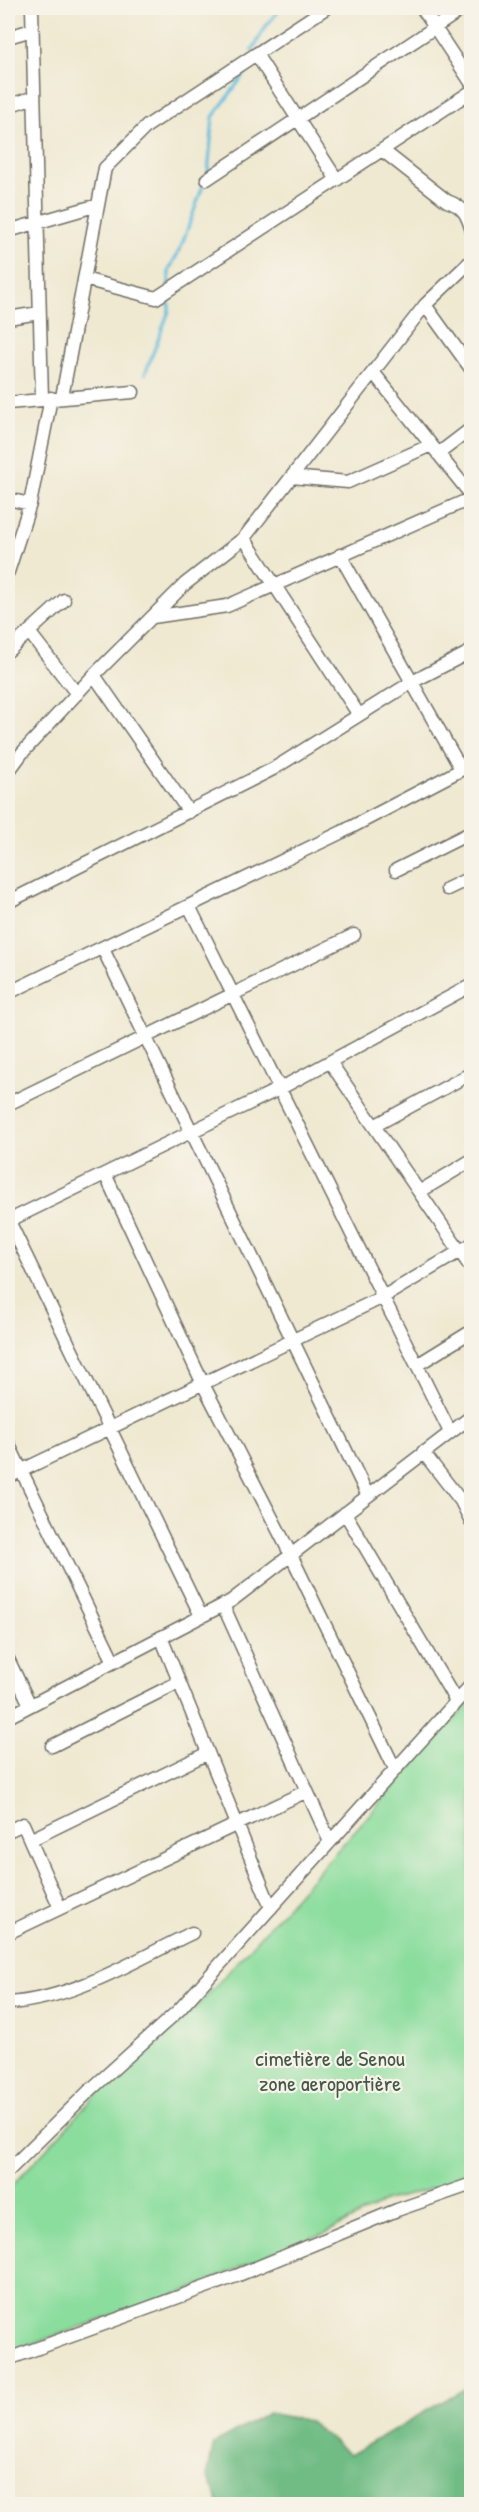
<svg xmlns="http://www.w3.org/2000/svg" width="479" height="2512" font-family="'Patrick Hand',sans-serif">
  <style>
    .green { fill: #8bdd9d; stroke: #5b8464; stroke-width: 1.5 }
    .forest { fill: #70bc84; stroke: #4e7458; stroke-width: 1.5 }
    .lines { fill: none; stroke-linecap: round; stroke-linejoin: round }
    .stream { stroke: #5ebbdc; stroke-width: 3 }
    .minor-casing { stroke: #706e65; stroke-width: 15 }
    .minor { stroke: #fff; stroke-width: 12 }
    .labels { text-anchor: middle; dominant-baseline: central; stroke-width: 4.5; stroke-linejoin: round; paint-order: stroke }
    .park-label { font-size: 22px; fill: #435848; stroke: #f7f3e8 }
  </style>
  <rect width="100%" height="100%" fill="#f7f3e8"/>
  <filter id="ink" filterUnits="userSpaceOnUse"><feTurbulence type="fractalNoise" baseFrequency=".0167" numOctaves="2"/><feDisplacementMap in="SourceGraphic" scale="12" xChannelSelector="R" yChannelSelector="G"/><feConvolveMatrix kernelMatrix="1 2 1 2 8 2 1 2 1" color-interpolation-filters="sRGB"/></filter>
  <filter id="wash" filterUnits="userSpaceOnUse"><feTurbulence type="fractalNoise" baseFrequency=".008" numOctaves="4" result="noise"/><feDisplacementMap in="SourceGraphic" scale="24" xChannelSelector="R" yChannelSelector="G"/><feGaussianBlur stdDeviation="1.35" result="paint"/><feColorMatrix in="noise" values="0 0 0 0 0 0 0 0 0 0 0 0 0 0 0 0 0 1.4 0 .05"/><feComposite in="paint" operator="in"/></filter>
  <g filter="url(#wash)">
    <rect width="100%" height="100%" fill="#efe9d1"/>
    <!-- green -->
    <path class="green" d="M 471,1701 L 471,2178 L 386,2201 L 328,2232 L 271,2253 L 194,2288 L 8,2352 L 8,2190 L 97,2094 L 194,2010 Z"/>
    <!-- forest -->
    <path class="forest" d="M 471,2385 L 471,2504 L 220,2504 L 207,2476 L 214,2444 L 268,2413 L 309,2421 L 350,2455 Z"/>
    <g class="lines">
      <!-- stream -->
      <path class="stream" d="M 252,51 L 266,26 L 281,8
        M 208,174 L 213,117 L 246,72 L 247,66
        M 169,284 L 169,270 L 181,247 L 205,180
        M 145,374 L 169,311 L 169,293"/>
    </g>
  </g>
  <g filter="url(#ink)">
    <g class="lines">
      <!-- minor casing -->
      <g class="minor-casing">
        <path id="minor" d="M 32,8 L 42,399
          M 422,8 L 472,84
          M 8,37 L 32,30
          M 256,54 L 337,180
          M 8,106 L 34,97
          M 382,150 L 447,201 C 464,207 467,214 472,231
          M 207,179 L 464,8
          M 8,231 L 98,205
          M 84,279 L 156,298 L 472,91
          M 425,305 L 472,370
          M 8,318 L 39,313
          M 373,372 L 472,496
          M 62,397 L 105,168 L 147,126 L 326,8
          M 8,403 L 133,392
          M 438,454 L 472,428
          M 291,477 L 348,482 L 431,445
          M 8,499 L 30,504
          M 244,538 L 359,715
          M 340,555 L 461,769
          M 8,572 L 30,504 L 51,398
          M 153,617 L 227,606 L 472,498
          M 29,632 L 77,694
          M 8,651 L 64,600
          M 94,675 L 189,812
          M 8,772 L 22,753 L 94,675 L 185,584 L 244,538 L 425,305 L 472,260
          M 396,870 L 472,832
          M 447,889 L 472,877
          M 8,902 L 273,769 L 412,682 L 472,651
          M 189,906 L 450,1432
          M 103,949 L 368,1496
          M 8,993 L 342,832 L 472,764
          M 330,1062 L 472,1269
          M 8,1104 L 354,935
          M 374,1126 L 472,1073
          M 105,1174 L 203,1384 L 291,1555 L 395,1769
          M 419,1192 L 472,1160
          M 8,1221 L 281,1088 L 472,985
          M 9,1221 L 201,1616
          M 417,1365 L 472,1331
          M 8,1443 L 114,1662
          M 423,1452 L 461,1501 L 472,1523
          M 8,1477 L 383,1297 L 472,1244
          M 461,1501 L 472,1495
          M 345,1513 L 456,1701
          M 223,1605 L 330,1842
          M 161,1637 L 271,1908
          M 8,1659 L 30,1705
          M 8,1717 L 231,1601 L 472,1416
          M 52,1746 L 179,1682
          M 8,1831 L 23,1824 L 60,1908
          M 30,1840 L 208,1753
          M 8,1933 L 307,1791
          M 8,2003 C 74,1999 133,1961 192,1933
          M 8,2171 L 88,2092 L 179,2010 L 472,1684
          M 8,2359 L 236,2276 L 397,2210 L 472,2184"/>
      </g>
      <!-- minor -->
      <use href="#minor" class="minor"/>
    </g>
  </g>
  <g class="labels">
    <!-- park labels -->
    <g class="park-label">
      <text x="330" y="2058">cimetière de Senou<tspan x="330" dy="25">zone aeroportière</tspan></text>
    </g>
  </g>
  <!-- margin -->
  <rect width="479" height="2512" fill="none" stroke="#f7f3e8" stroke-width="30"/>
</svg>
